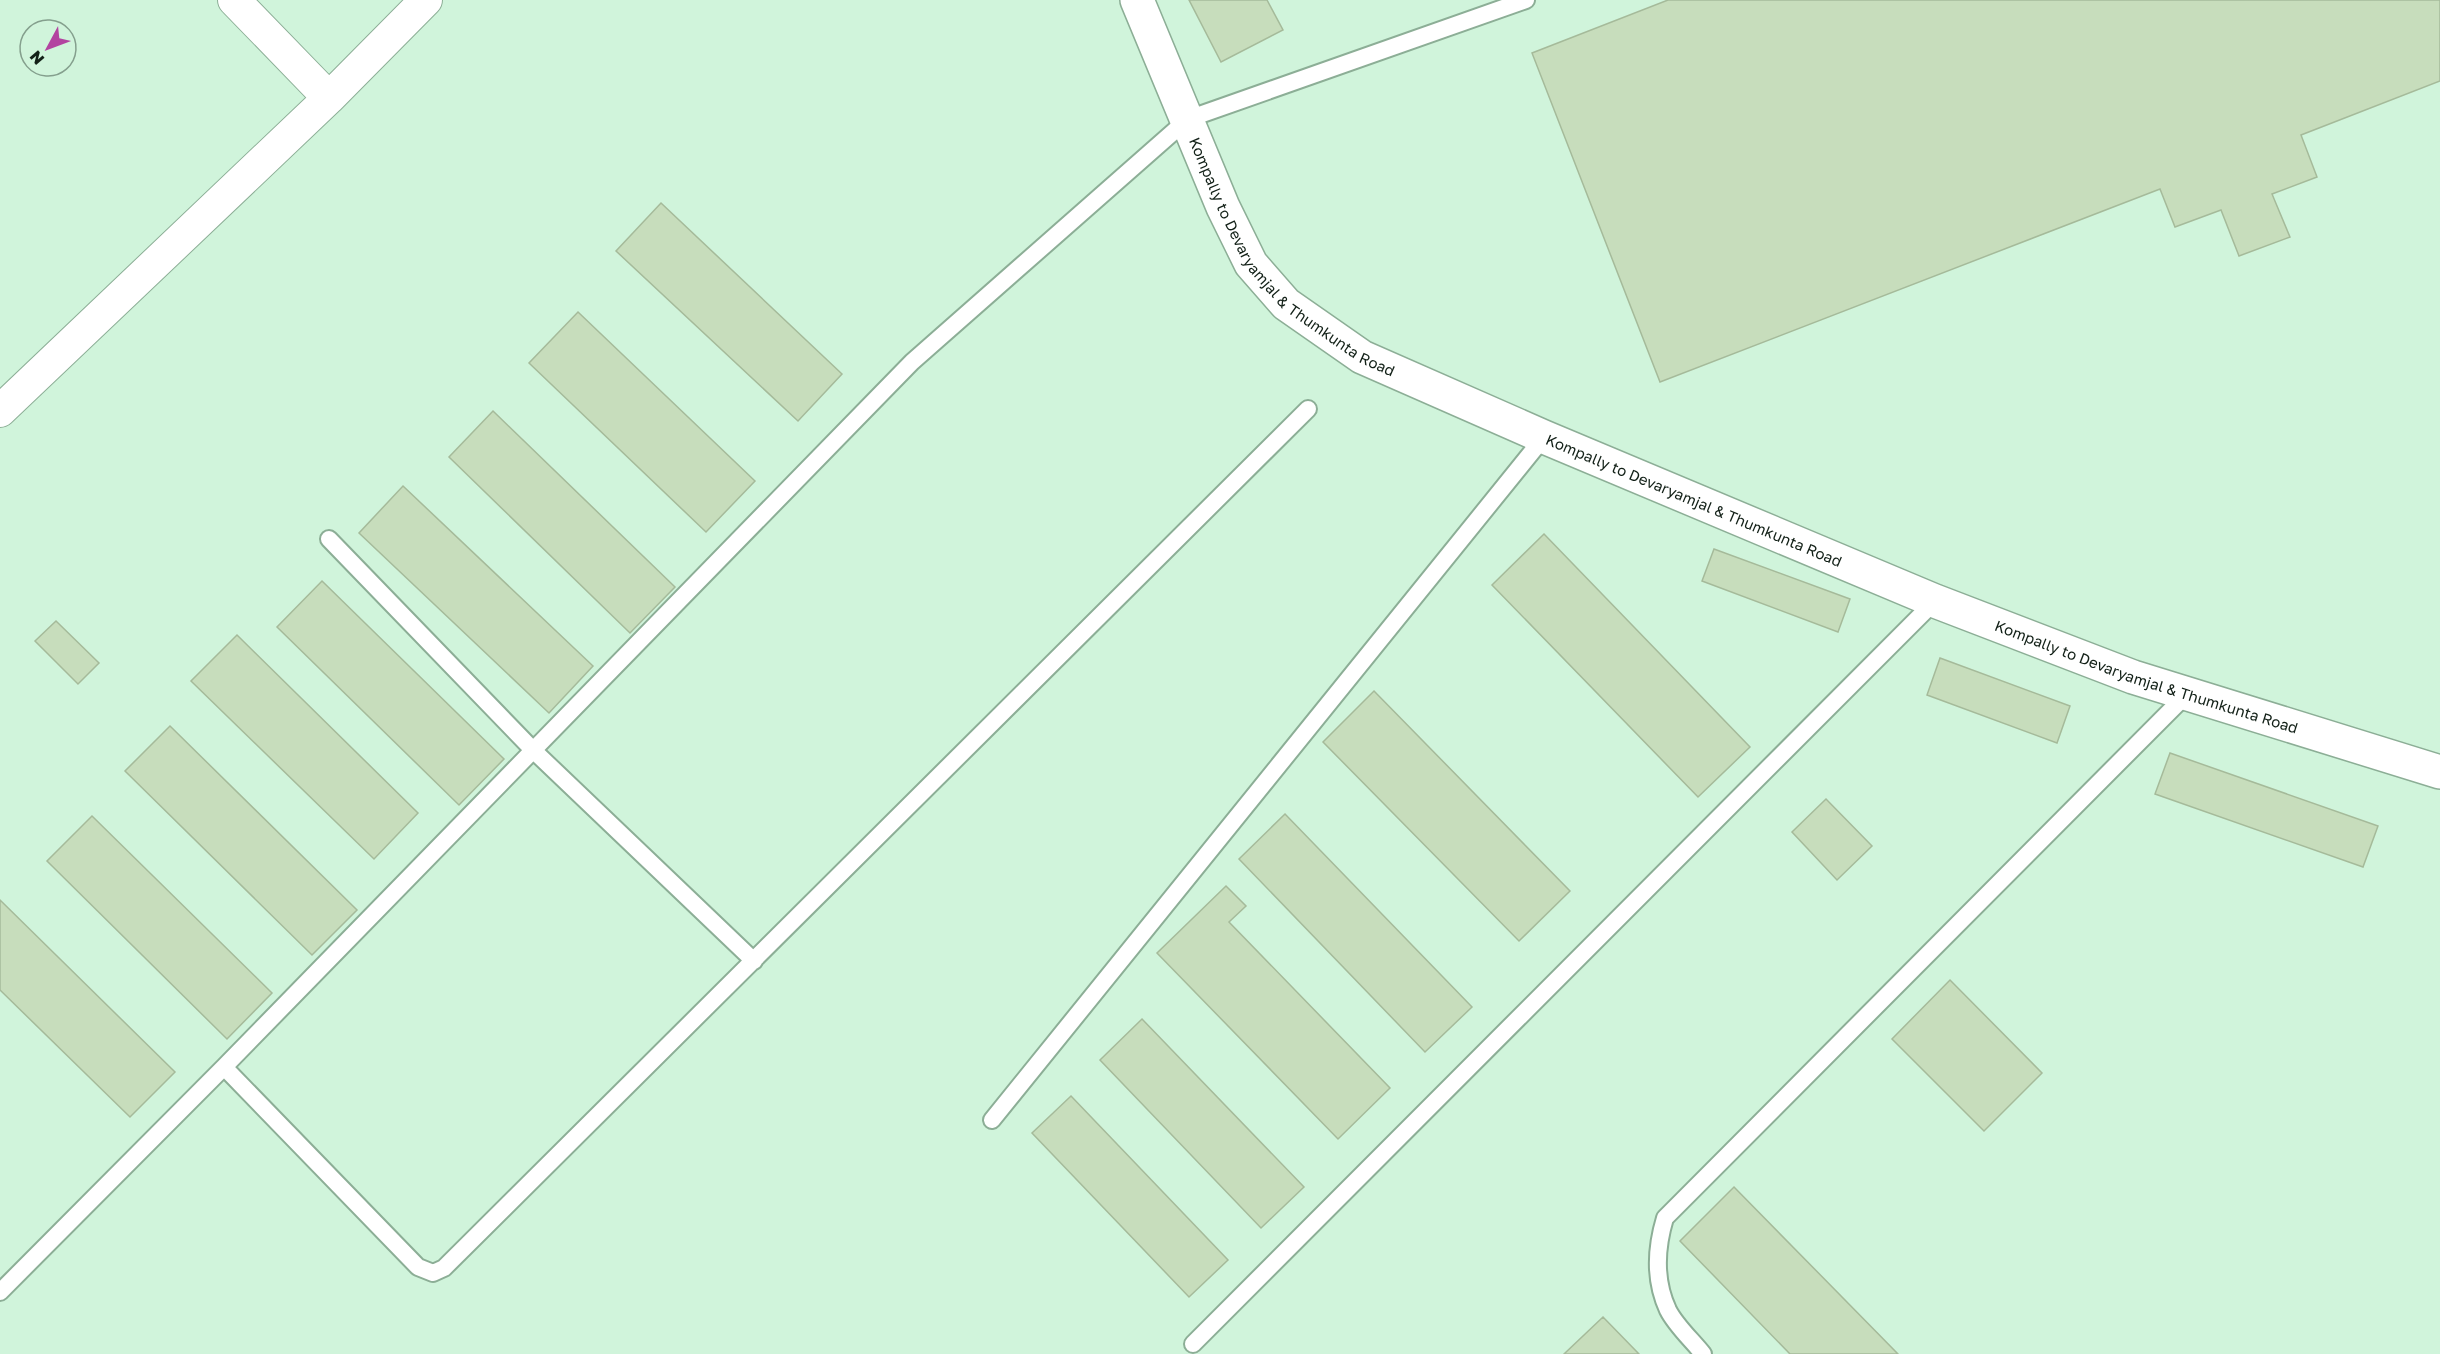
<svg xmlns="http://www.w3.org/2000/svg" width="2440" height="1354" font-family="'Golos Text',sans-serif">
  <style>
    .building { fill: #c7ddbc; stroke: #a5ba9a; stroke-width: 1.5 }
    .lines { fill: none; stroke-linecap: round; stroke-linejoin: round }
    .lane-casing { stroke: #8cae96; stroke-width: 20 }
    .street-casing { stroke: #8cae96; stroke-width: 34 }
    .secondary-casing { stroke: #8cae96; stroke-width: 36 }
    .lane { stroke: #fff; stroke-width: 16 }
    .street { stroke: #fff; stroke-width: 32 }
    .secondary { stroke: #fff; stroke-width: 33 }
    .labels { text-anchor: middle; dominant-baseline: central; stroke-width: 6; stroke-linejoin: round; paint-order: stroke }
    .street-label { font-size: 15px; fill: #122017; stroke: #d0f4db }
  </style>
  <rect width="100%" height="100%" fill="#d0f4db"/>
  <!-- building -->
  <path class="building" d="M 1189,0 L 1267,0 L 1283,30 L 1221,62 Z
    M 1668,0 L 2440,0 L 2440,81 L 2301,135 L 2317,177 L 2272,194 L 2290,237 L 2239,256 L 2221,210 L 2175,227 L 2160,189 L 1660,382 L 1532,53 Z
    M 661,203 L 842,374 L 798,421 L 616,251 Z
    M 578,312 L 755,481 L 706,532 L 529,363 Z
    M 493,411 L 675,587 L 630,633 L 449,457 Z
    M 403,486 L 593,666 L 549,713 L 359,533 Z
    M 1544,534 L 1750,747 L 1698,797 L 1492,585 Z
    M 1714,549 L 1850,599 L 1838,632 L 1702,581 Z
    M 322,581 L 504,759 L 459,805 L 277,627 Z
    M 56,621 L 99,663 L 78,684 L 35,641 Z
    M 237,635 L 418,813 L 374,859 L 191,681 Z
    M 1940,658 L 2070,706 L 2057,743 L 1927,695 Z
    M 1374,691 L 1570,891 L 1519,941 L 1323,742 Z
    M 170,726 L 357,910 L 312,955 L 125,771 Z
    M 2170,753 L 2378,826 L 2363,867 L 2155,794 Z
    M 1826,799 L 1872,846 L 1837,880 L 1792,832 Z
    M 1285,814 L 1472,1007 L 1425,1052 L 1239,859 Z
    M 92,816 L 272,993 L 227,1039 L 47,861 Z
    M 1226,886 L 1246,906 L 1229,922 L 1390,1088 L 1338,1139 L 1157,953 Z
    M 0,900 L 175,1072 L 130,1117 L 0,990 Z
    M 1950,980 L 2042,1073 L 1984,1131 L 1892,1039 Z
    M 1142,1019 L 1304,1187 L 1261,1228 L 1100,1060 Z
    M 1071,1096 L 1228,1260 L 1189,1297 L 1032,1133 Z
    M 1734,1187 L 1898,1354 L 1790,1354 L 1680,1241 Z
    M 1603,1317 L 1639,1354 L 1564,1354 Z"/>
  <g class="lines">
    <!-- lane casing -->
    <g class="lane-casing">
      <path id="lane" d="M 329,539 L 533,750 L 754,961
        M 224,1067 L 418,1267 L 433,1273 L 444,1268 L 1308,409
        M 992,1120 L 1544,437
        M 0,1292 L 224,1067 L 912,362 L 1188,119 L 1526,0
        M 1193,1344 L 1935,601
        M 1703,1354 C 1692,1340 1676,1326 1668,1310 C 1654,1280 1656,1248 1665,1218 L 2187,694"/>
    </g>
    <!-- street casing -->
    <g class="street-casing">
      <path id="street" d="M 234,0 L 329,98
        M 0,411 L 329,98 L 426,0"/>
    </g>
    <!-- secondary casing -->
    <g class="secondary-casing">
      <g id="secondary">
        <path id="s1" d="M 1137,0 L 1223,207 L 1251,264 L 1286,304 L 1362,357 L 1544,437 L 1935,601 L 2133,677 L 2440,772"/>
      </g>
    </g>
    <!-- lane -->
    <use href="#lane" class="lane"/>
    <!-- street -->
    <use href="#street" class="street"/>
    <!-- secondary -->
    <use href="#secondary" class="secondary"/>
  </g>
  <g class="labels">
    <!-- street labels -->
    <g class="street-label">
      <text stroke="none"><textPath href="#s1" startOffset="309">Kompally to Devaryamjal &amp; Thumkunta Road</textPath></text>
      <text stroke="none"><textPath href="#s1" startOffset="795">Kompally to Devaryamjal &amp; Thumkunta Road</textPath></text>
      <text stroke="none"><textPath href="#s1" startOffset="1281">Kompally to Devaryamjal &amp; Thumkunta Road</textPath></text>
    </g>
  </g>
  <!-- north arrow -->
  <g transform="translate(48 48) rotate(229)"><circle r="28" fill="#d0f4db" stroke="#849f8d" stroke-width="1.5"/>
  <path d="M0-4.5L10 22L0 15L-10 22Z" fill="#b343a0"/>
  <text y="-9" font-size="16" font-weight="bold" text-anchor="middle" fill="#122017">N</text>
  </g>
</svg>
